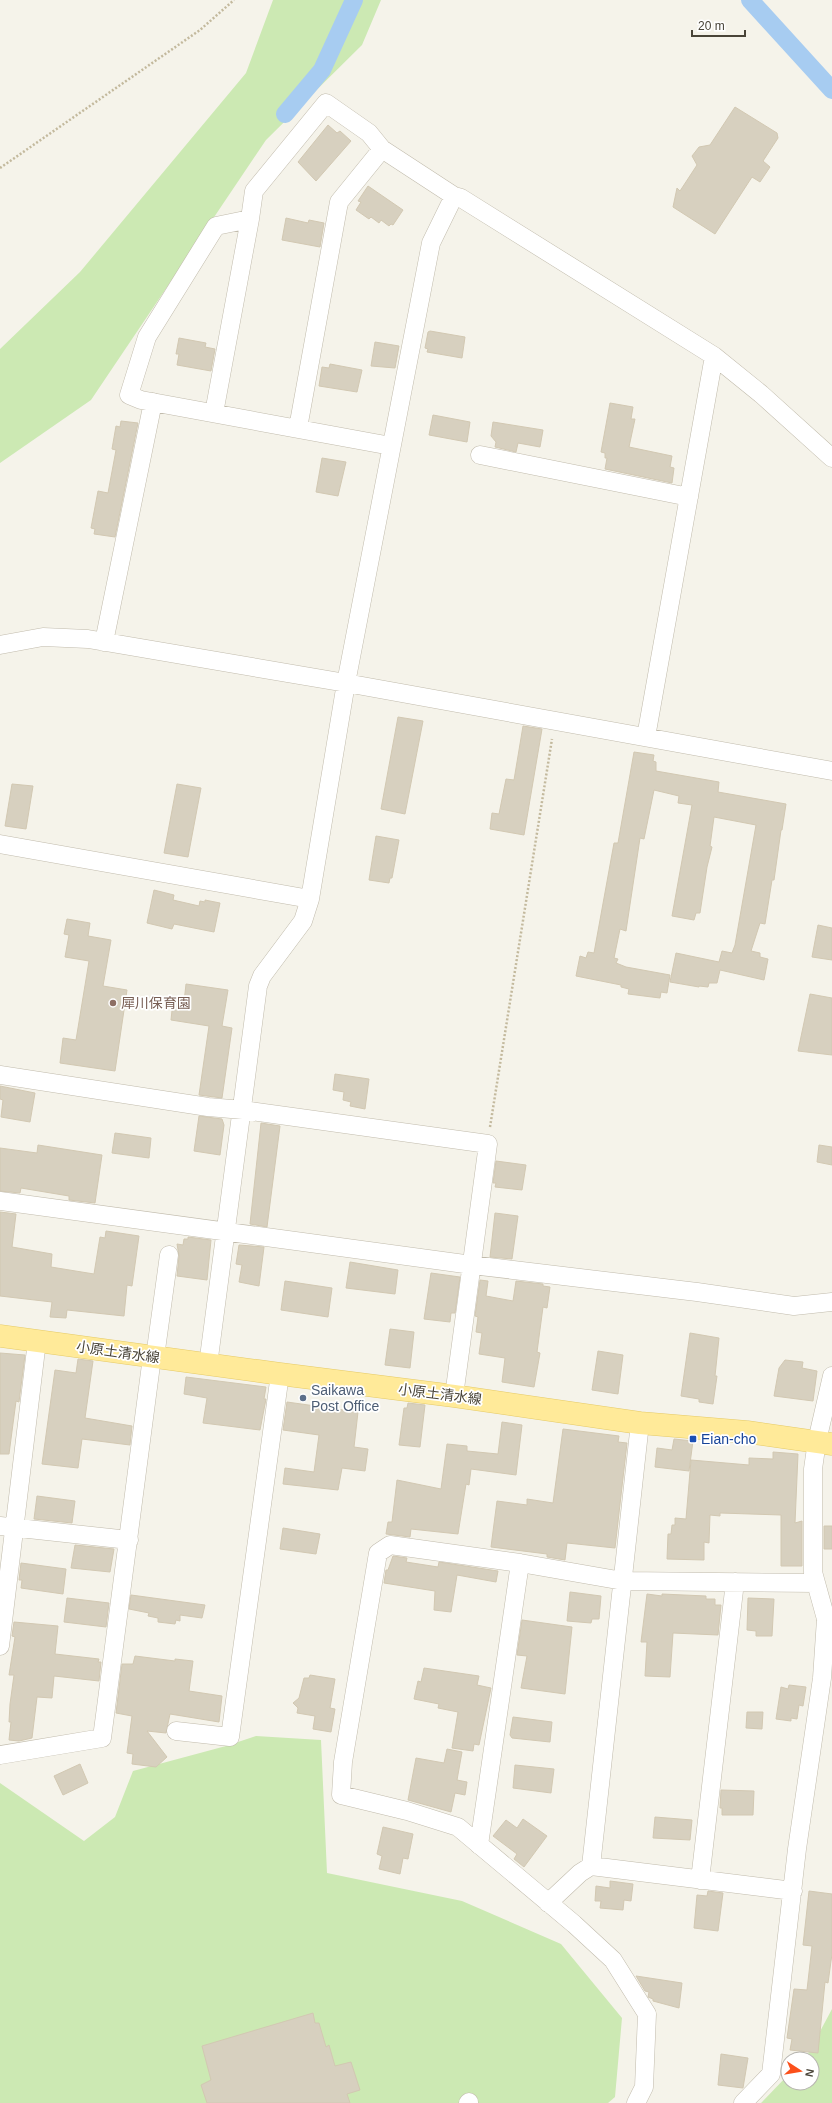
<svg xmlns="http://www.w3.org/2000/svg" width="832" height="2103" font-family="Arial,'Noto Sans JP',sans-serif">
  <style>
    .green { fill: #cce9b3 }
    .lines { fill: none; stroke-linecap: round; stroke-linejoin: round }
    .canal { stroke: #a7ccf1; stroke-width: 18 }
    .building { fill: #d7d0bf; stroke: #d2c8b2 }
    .minor-casing { stroke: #c1bbac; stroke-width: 19 }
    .major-casing { stroke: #e5ca68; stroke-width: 23 }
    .path { stroke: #c3b99d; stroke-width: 2.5; stroke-dasharray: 2 2; stroke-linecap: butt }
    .minor { stroke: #fff; stroke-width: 18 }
    .major { stroke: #ffea99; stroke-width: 22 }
    .education-dot { fill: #8d6e63; stroke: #fff; stroke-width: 1.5 }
    .service-dot { fill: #5c6f8a; stroke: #fff; stroke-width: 1.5 }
    .transit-dot { fill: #1a4fb4; stroke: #fff; stroke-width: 1.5 }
    .labels { text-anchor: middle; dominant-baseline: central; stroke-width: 3.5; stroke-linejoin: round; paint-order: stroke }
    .education-label { font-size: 14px; fill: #785e54; stroke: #fff; text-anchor: start }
    .street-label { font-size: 14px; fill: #494438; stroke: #fff }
    .service-label { font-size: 14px; fill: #4e5e75; stroke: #fff; text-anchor: start }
    .transit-label { font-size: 14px; fill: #164399; stroke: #fff; text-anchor: start }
  </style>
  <rect width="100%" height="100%" fill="#f5f3ea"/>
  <!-- green -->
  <path class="green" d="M 273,0 L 381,0 L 362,45 L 266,140 L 91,400 L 0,463 L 0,349 L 80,272 L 246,73 Z
    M 256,1736 L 321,1740 L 327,1873 L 462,1901 L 561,1944 L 622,2018 L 615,2097 L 608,2103 L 0,2103 L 0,1783 L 84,1841 L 115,1817 L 133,1771 L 226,1746 Z
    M 832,2009 L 832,2103 L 761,2103 L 788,2075 L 788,2083 L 812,2083 L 812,2059 L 803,2059 L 809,2052 Z"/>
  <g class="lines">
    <!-- canal -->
    <path class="canal" d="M 750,0 L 832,90
      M 285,114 L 322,70 L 354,0"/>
  </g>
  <!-- building -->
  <path class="building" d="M 735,107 L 777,133 L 778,138 L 763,161 L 770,167 L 760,182 L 752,177 L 715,234 L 673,207 L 677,188 L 680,191 L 697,165 L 692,156 L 699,147 L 710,145 Z
    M 328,125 L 337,133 L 340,131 L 351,141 L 316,181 L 298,162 Z
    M 368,186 L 403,210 L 393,225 L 391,224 L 389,226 L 381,220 L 379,223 L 371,217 L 369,219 L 356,210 L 361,202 L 358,201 Z
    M 286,218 L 308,223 L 309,220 L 324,223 L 320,247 L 282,240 Z
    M 430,331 L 465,337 L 462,358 L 427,352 L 428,349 L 425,348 L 428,332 Z
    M 179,338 L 206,343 L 205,347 L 215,349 L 211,371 L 177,365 L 179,354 L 176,354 Z
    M 375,342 L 399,346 L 395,368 L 371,366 Z
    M 330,364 L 362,370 L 357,392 L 319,386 L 322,367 L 329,368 Z
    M 610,403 L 633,407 L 631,419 L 635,419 L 629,447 L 672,456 L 670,467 L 674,468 L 672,483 L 605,469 L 607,458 L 605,458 L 605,453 L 601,452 Z
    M 433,415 L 470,422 L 467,442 L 429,435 Z
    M 121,421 L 138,423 L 115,537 L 94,534 L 95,529 L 91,528 L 98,491 L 108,493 L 116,450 L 112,449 L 116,426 L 120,427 Z
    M 493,422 L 543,430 L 540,447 L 518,443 L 516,452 L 495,447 L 496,442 L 491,436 Z
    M 322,458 L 346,462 L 338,496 L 316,492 Z
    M 398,717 L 423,721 L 405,814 L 381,809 Z
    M 523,726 L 542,729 L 524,835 L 490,829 L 492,813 L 499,814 L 506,779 L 514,780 Z
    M 634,752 L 654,755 L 653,761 L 656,762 L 656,771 L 719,782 L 718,792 L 786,804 L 782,830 L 781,830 L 774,880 L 772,880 L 765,924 L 760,923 L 751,951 L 760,953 L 760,957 L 768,959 L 764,980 L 720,970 L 717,983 L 709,983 L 708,987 L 699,986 L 699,987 L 670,982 L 676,953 L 719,962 L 722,951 L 732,953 L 735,945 L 756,825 L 714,817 L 710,846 L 712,847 L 707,867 L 700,913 L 696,913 L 694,920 L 672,916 L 692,805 L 678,803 L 679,796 L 654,790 L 644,839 L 640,838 L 626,931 L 620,929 L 614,958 L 618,959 L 616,963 L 626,967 L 670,975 L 667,993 L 661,992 L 660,998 L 628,994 L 629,989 L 621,987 L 621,985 L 576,976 L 580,956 L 586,958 L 588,952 L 594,953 L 614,843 L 618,843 Z
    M 12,784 L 33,786 L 26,829 L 5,826 Z
    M 177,784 L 201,788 L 188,857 L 164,853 Z
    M 376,836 L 399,840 L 392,878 L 390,878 L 389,883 L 369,880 Z
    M 154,890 L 174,895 L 173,900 L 199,906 L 200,901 L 205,902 L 205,900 L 220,903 L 214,932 L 174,924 L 172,929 L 147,923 Z
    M 67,919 L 90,923 L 88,936 L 111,940 L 103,986 L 127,990 L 115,1071 L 60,1063 L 63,1038 L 76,1040 L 89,961 L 65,957 L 69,935 L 64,934 Z
    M 818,925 L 832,928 L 832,960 L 812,957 Z
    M 186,984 L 228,990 L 222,1026 L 232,1028 L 222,1098 L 199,1095 L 209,1026 L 171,1020 L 173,1001 L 184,1002 Z
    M 810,994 L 832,998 L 832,1055 L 798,1051 Z
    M 335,1074 L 369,1079 L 365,1109 L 350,1106 L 351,1102 L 343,1100 L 344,1092 L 333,1090 Z
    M 0,1086 L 35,1093 L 30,1122 L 1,1117 L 3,1100 L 0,1099 Z
    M 199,1116 L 222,1119 L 224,1125 L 220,1155 L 194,1151 Z
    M 261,1123 L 280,1126 L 267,1227 L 250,1224 Z
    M 115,1133 L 151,1138 L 149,1158 L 112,1153 Z
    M 38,1145 L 102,1155 L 95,1203 L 69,1200 L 69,1196 L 21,1188 L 20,1193 L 0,1191 L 0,1148 L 37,1153 Z
    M 819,1145 L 832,1147 L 832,1165 L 817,1162 Z
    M 496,1161 L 526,1165 L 522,1190 L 495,1187 L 496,1183 L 493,1183 Z
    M 0,1212 L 16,1214 L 12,1247 L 52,1254 L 51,1267 L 94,1274 L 100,1237 L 105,1238 L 106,1231 L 139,1236 L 132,1286 L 127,1285 L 124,1316 L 67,1310 L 66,1318 L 50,1317 L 52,1302 L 0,1296 Z
    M 495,1213 L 518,1216 L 512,1259 L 490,1257 Z
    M 188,1237 L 211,1240 L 207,1280 L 177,1276 L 179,1256 L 177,1244 L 183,1245 L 184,1239 L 188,1239 Z
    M 239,1245 L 264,1247 L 259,1286 L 239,1282 L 242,1265 L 236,1264 Z
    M 350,1262 L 398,1270 L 395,1294 L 346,1288 Z
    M 431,1273 L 460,1277 L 455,1313 L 451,1313 L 450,1322 L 424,1319 Z
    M 480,1280 L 488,1281 L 486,1296 L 513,1301 L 516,1281 L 543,1284 L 543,1286 L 550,1287 L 547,1308 L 543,1307 L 537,1352 L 540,1353 L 534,1387 L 502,1382 L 505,1358 L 479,1354 L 482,1333 L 476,1332 L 478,1317 L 475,1316 Z
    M 285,1281 L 332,1288 L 328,1317 L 281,1310 Z
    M 390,1329 L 414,1332 L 410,1368 L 385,1365 Z
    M 690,1333 L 719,1338 L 715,1376 L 717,1376 L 713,1404 L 699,1402 L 699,1399 L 681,1396 Z
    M 598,1351 L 623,1355 L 618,1394 L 592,1390 Z
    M 0,1353 L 25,1355 L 19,1402 L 16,1401 L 9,1454 L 0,1454 Z
    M 78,1359 L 93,1361 L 85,1418 L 132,1426 L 130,1445 L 82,1439 L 78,1468 L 42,1464 L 55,1370 L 76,1373 Z
    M 785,1360 L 803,1362 L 802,1368 L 817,1371 L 813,1401 L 774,1396 L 779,1368 Z
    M 186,1377 L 266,1387 L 264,1399 L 266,1399 L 260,1430 L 203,1423 L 207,1398 L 184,1394 Z
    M 287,1402 L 358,1412 L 354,1447 L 368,1449 L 365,1471 L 342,1468 L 338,1490 L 283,1484 L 285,1468 L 314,1472 L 319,1435 L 283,1430 Z
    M 408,1403 L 425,1405 L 420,1447 L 399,1445 L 404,1408 L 407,1408 Z
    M 502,1422 L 522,1425 L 516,1475 L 471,1469 L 469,1485 L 466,1484 L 458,1534 L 411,1529 L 410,1537 L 386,1534 L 388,1522 L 392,1522 L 397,1480 L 441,1489 L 447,1444 L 467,1446 L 467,1451 L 498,1454 Z
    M 563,1429 L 619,1436 L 618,1442 L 627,1443 L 615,1548 L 567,1543 L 565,1560 L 547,1557 L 547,1554 L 491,1547 L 497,1501 L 527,1505 L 527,1499 L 553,1503 Z
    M 674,1439 L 693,1441 L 689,1471 L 655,1467 L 657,1448 L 672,1450 Z
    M 773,1452 L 798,1454 L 795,1523 L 802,1521 L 802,1566 L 781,1566 L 781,1515 L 720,1513 L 720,1516 L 710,1515 L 709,1543 L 704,1542 L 704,1560 L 667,1559 L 668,1534 L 671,1534 L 672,1525 L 675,1525 L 675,1518 L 686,1519 L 691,1460 L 749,1465 L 749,1458 L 773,1459 Z
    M 37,1496 L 75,1501 L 72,1523 L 34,1519 Z
    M 824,1526 L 832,1526 L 832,1549 L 824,1549 Z
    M 283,1528 L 320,1534 L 316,1554 L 280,1549 Z
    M 75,1545 L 114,1549 L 110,1572 L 71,1568 Z
    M 393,1556 L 407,1558 L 406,1562 L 438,1567 L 439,1562 L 498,1571 L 496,1582 L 457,1575 L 451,1612 L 434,1610 L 435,1591 L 384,1583 L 386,1570 L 388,1570 Z
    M 21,1563 L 66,1569 L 63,1594 L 21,1588 L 22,1580 L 19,1580 Z
    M 570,1592 L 601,1596 L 599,1619 L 592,1619 L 591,1623 L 567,1621 Z
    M 647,1594 L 662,1596 L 662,1594 L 706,1596 L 706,1599 L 715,1599 L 715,1605 L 721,1605 L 718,1635 L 673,1633 L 670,1677 L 645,1676 L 647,1642 L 641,1642 Z
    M 131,1595 L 205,1605 L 202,1618 L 180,1615 L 180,1621 L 176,1620 L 175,1624 L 158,1622 L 158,1618 L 148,1616 L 149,1613 L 129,1609 Z
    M 67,1598 L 109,1603 L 106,1627 L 64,1622 Z
    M 748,1598 L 774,1599 L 772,1636 L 756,1636 L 756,1631 L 747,1630 Z
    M 522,1620 L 572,1627 L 565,1694 L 521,1688 L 527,1656 L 517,1655 Z
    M 14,1622 L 58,1626 L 55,1654 L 99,1659 L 98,1662 L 101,1662 L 99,1681 L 54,1676 L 52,1698 L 37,1697 L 32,1738 L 19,1741 L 9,1740 L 11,1722 L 9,1722 L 10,1704 L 14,1675 L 9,1675 L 15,1637 L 12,1636 Z
    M 135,1656 L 175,1661 L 175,1659 L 193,1661 L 189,1691 L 222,1696 L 219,1722 L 170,1714 L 166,1733 L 147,1731 L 167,1757 L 156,1767 L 132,1764 L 133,1754 L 127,1753 L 132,1716 L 116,1713 L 122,1664 L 133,1664 Z
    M 424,1668 L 479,1676 L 477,1685 L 491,1688 L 479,1745 L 474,1744 L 473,1751 L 452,1748 L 458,1712 L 438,1708 L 439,1704 L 414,1699 L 418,1681 L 421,1682 Z
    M 310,1675 L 335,1679 L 330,1708 L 335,1709 L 331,1732 L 313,1729 L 315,1716 L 297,1713 L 298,1708 L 293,1703 L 299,1698 L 304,1678 L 309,1678 Z
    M 789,1685 L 806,1687 L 803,1706 L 799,1705 L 797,1719 L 791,1718 L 791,1721 L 776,1719 L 781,1687 L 788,1689 Z
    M 747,1712 L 763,1712 L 762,1729 L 746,1728 Z
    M 513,1717 L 552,1722 L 550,1742 L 512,1738 L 510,1735 Z
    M 447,1749 L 462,1752 L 457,1780 L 467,1782 L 465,1795 L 455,1793 L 451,1812 L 408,1800 L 416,1758 L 444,1763 Z
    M 80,1764 L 88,1783 L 63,1795 L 54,1776 Z
    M 515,1765 L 554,1769 L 551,1793 L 513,1788 Z
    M 721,1790 L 754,1791 L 753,1815 L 722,1815 L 722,1808 L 720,1808 Z
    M 655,1817 L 692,1820 L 690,1840 L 653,1838 Z
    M 523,1819 L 547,1836 L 524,1867 L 514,1859 L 517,1854 L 493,1836 L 506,1820 L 517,1828 Z
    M 383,1827 L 413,1834 L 408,1859 L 403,1858 L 400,1874 L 379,1869 L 382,1856 L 377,1854 Z
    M 610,1881 L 633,1884 L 631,1901 L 624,1900 L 623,1910 L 600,1908 L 601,1901 L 595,1901 L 596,1886 L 610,1888 Z
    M 708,1891 L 723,1893 L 718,1931 L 694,1928 L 697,1895 L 707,1896 Z
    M 809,1891 L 832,1894 L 832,1954 L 828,1983 L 825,1982 L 818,2053 L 790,2050 L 792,2039 L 787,2038 L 794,1989 L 807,1990 L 812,1946 L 803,1945 Z
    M 636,1976 L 682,1983 L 679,2008 L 653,2001 L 653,1999 L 648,1997 L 649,1992 L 645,1991 Z
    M 313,2013 L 315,2023 L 319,2023 L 326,2047 L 329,2045 L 335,2066 L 351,2062 L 360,2090 L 347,2094 L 350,2103 L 207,2103 L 201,2085 L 211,2080 L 202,2046 Z
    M 721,2054 L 748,2058 L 743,2088 L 718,2085 Z"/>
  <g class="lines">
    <!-- minor casing -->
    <g class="minor-casing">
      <path id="minor" d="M 214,413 L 250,219
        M 298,428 L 339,202 L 382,149
        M 391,446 L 141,400 L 129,395 L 147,337 L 216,226 L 250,219 L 254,191 L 326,103 L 369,133 L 382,149 L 454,196 L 461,198 L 714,356 L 761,394 L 832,458
        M 480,455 L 689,497
        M 104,642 L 153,402
        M 0,645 L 43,637 L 88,639 L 346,683 L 832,771
        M 646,737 L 714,356
        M 0,844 L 310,899
        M 0,1075 L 208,1107 L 243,1110 L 488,1144 L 454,1396
        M 0,1201 L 472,1265 L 697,1292 L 794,1306 L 832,1302
        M 155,1357 L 169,1255
        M 208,1365 L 258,986 L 262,976 L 303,921 L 310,899 L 346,683 L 431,243 L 454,196
        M 0,1526 L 129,1540
        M 0,1646 L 37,1341
        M 176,1731 L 230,1737 L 280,1374
        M 0,1755 L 102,1738 L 152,1357
        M 479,1845 L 520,1563
        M 591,1866 L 640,1423
        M 700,1880 L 735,1582
        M 548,1903 L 580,1873 L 591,1866 L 793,1891
        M 468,2103 L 469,2102
        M 636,2103 L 644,2087 L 647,2014 L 613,1960 L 574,1924 L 458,1827 L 407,1811 L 341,1795 L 343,1762 L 378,1553 L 390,1545 L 520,1563 L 623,1581 L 816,1583
        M 743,2103 L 771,2074 L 797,1849 L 822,1678 L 826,1619 L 813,1572 L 813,1469 L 817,1441 L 832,1376"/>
    </g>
    <!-- major casing -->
    <g class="major-casing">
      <path id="major" d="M 0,1336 L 280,1374 L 454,1396 L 640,1423 L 747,1432 L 832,1444"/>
    </g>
    <!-- path -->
    <path class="path" d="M 0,168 L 200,30 L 234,0
      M 490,1127 L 552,739"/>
    <!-- minor -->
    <use href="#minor" class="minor"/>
    <!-- major -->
    <use href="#major" class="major"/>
  </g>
  <!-- markers -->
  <circle class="education-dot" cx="113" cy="1003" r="4"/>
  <circle class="service-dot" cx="303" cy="1398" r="4"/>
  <rect class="transit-dot" x="689" y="1435" width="8" height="8" rx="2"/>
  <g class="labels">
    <!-- education labels -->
    <g class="education-label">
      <text x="121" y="1003">犀川保育園</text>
    </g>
    <!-- street labels -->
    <g class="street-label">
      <text transform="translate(118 1352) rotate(8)">小原土清水線</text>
      <text transform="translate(440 1394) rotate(7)">小原土清水線</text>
    </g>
    <!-- service labels -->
    <g class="service-label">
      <text x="311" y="1390">Saikawa<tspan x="311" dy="16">Post Office</tspan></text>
    </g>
    <!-- transit labels -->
    <g class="transit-label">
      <text x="701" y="1439">Eian-cho</text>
    </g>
  </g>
  <!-- north arrow -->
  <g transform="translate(800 2071) rotate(102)"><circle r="19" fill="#ffffff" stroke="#b6b4af"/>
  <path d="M0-3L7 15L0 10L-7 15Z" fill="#fb501b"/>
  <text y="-6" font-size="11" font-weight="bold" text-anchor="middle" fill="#494438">N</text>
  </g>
  <!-- scale -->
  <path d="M692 30v6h53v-6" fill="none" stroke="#494438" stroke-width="2"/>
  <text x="698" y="30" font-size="12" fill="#494438" stroke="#ffffff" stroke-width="3" paint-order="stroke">20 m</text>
</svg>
